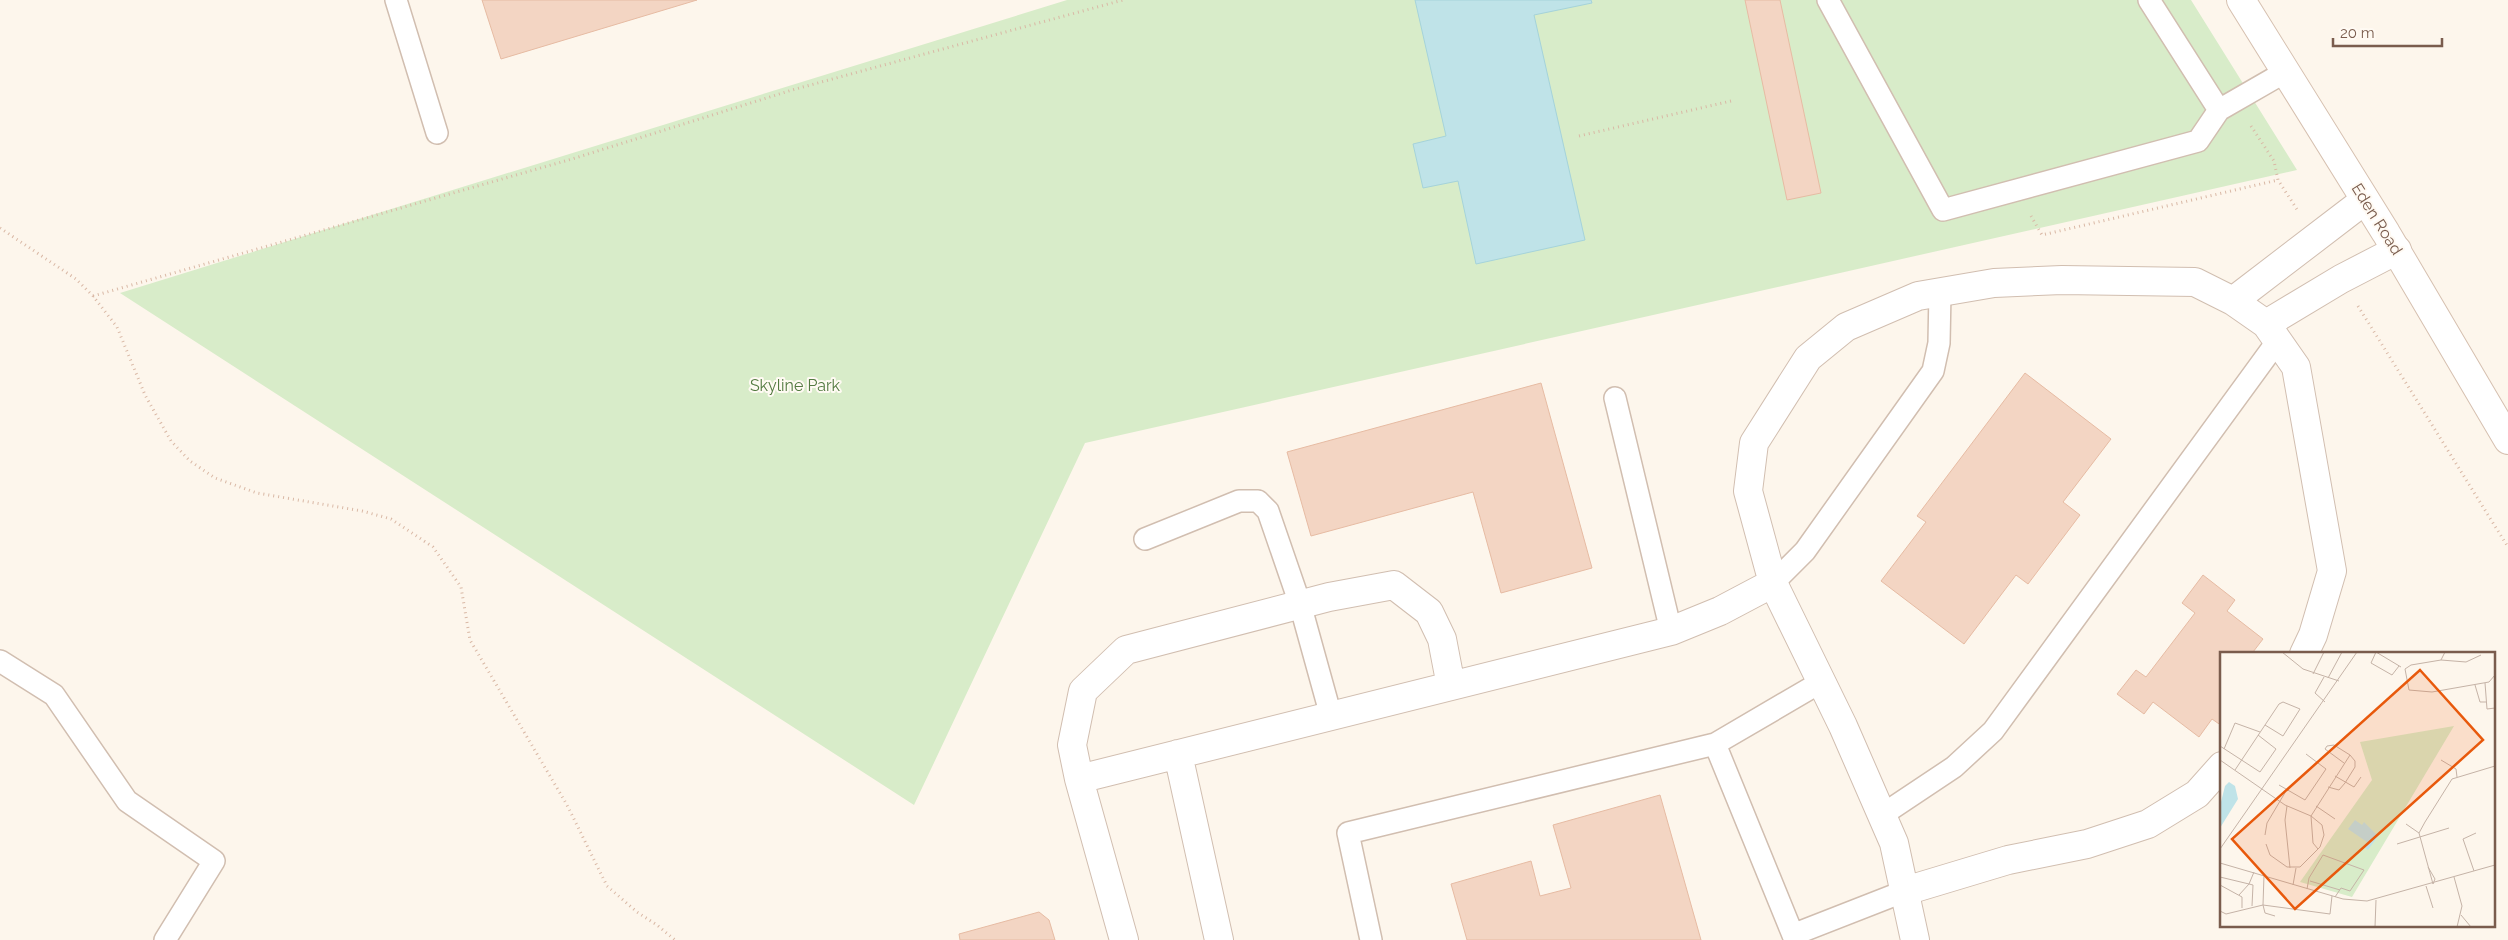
<svg xmlns="http://www.w3.org/2000/svg" width="2508" height="940" font-family="Raleway,sans-serif">
  <style>
    .green { fill: #d8ecc9 }
    .water { fill: #bfe3e8; stroke: #a5d3da }
    .building { fill: #f3d5c3; stroke: #e6bba3 }
    .lines { fill: none; stroke-linecap: round; stroke-linejoin: round }
    .lane-casing { stroke: #d1beb0; stroke-width: 24 }
    .street-casing { stroke: #d1beb0; stroke-width: 30 }
    .secondary-casing { stroke: #d6c0b0; stroke-width: 30 }
    .path { stroke: #d9b8a5; stroke-width: 3; stroke-dasharray: 1 4; stroke-linecap: butt }
    .lane { stroke: #fff; stroke-width: 21 }
    .street { stroke: #fff; stroke-width: 28 }
    .secondary { stroke: #fff; stroke-width: 28 }
    .labels { text-anchor: middle; dominant-baseline: central; stroke-width: 4; stroke-linejoin: round; paint-order: stroke }
    .street-label { font-size: 16px; fill: #7a5c4d; stroke: #fffaf3 }
    .park-label { font-size: 16px; fill: #537a41; stroke: #fffaf3 }
    .inset-road { fill: none; stroke: #c5b3a7; stroke-width: 1 }
    .view { fill: #e8590c; fill-opacity: 0.15; stroke: #e8590c; stroke-width: 2.5 }
    .inset-edge { fill: none; stroke: #7a5c4d; stroke-width: 2.5 }
  </style>
  <rect width="100%" height="100%" fill="#fdf6ec"/>
  <!-- green -->
  <path class="green" d="M 1067,0 L 2191,0 L 2297,170 L 1085,443 L 914,805 L 120,293 Z"/>
  <!-- water -->
  <path class="water" d="M 1415,0 L 1591,0 L 1592,3 L 1534,15 L 1585,240 L 1476,264 L 1458,181 L 1423,188 L 1413,144 L 1446,136 Z"/>
  <!-- building -->
  <path class="building" d="M 482,0 L 697,0 L 501,59 Z
    M 1745,0 L 1780,0 L 1821,193 L 1787,200 Z
    M 2025,373 L 2111,439 L 2063,502 L 2080,515 L 2028,584 L 2016,575 L 1964,644 L 1881,581 L 1926,522 L 1917,516 Z
    M 1541,383 L 1592,568 L 1501,593 L 1473,492 L 1311,536 L 1287,452 Z
    M 2203,575 L 2235,600 L 2227,611 L 2263,639 L 2253,652 L 2254,654 L 2222,654 L 2222,726 L 2212,719 L 2199,737 L 2153,702 L 2144,714 L 2117,694 L 2136,670 L 2146,677 L 2195,613 L 2182,603 Z
    M 1660,795 L 1701,940 L 1467,940 L 1451,884 L 1531,861 L 1540,896 L 1571,888 L 1553,825 Z
    M 1039,912 L 1049,920 L 1055,940 L 960,940 L 959,934 Z"/>
  <g class="lines">
    <!-- lane casing -->
    <g class="lane-casing">
      <path id="lane" d="M 396,0 L 437,133
        M 1828,0 L 1943,210 L 2198,141 L 2219,110 L 2285,72
        M 2149,0 L 2219,110
        M 1615,398 L 1671,631
        M 1145,539 L 1239,501 L 1258,501 L 1268,511 L 1300,604 L 1331,716
        M 1773,583 L 1805,551 L 1933,371 L 1939,343 L 1940,292
        M 0,661 L 54,695 L 127,801 L 214,861 L 165,940
        M 1715,744 L 1821,682
        M 1882,815 L 1954,767 L 1993,731 L 2279,339
        M 1795,934 L 1905,891
        M 1371,940 L 1348,833 L 1715,744 L 1795,940"/>
    </g>
    <!-- street casing -->
    <g class="street-casing">
      <path id="street" d="M 2233,301 L 2365,200
        M 2266,324 L 2341,279 L 2397,250
        M 1178,754 L 1219,940
        M 1079,779 L 1072,745 L 1083,691 L 1126,650 L 1329,597 L 1394,585 L 1429,612 L 1442,639 L 1451,686
        M 1905,891 L 2008,860 L 2087,844 L 2148,824 L 2197,794 L 2222,766
        M 1124,940 L 1079,779 L 1671,631 L 1720,611 L 1773,583
        M 1915,940 L 1894,843 L 1843,726 L 1773,583 L 1748,491 L 1754,443 L 1808,358 L 1846,327 L 1918,296 L 1994,283 L 2062,280 L 2195,282 L 2233,301 L 2266,324 L 2296,367 L 2332,571 L 2313,635 L 2304,654"/>
    </g>
    <!-- secondary casing -->
    <g class="secondary-casing">
      <path id="secondary" d="M 2241,0 L 2386,233 L 2508,440"/>
    </g>
    <!-- path -->
    <path class="path" d="M 2251,126 L 2274,161 L 2278,180 L 2298,211
      M 1579,136 L 1731,101
      M 2031,216 L 2042,235 L 2278,180
      M 0,228 L 76,279 L 93,296 L 117,327 L 145,395 L 171,441 L 190,461 L 215,478 L 257,493 L 362,511 L 391,519 L 433,547 L 461,587 L 470,640 L 567,805 L 607,886 L 637,912 L 657,925 L 675,940
      M 93,296 L 572,159 L 792,90 L 1123,0
      M 2358,306 L 2508,547"/>
    <!-- lane -->
    <use href="#lane" class="lane"/>
    <!-- street -->
    <use href="#street" class="street"/>
    <!-- secondary -->
    <use href="#secondary" class="secondary"/>
  </g>
  <g class="labels">
    <!-- street labels -->
    <g class="street-label">
      <text transform="translate(2377 219) rotate(58)">Eden Road</text>
    </g>
    <!-- park labels -->
    <g class="park-label">
      <text x="795" y="385">Skyline Park</text>
    </g>
  </g>
  <!-- overview -->
  <g transform="translate(2220 652)">
    <rect width="275" height="275" fill="#fdf6ec"/>
    <path d="M 234,74 L 132,245 L 80,230 L 152,128 L 140,90 Z" fill="#d8ecc9"/>
    <path d="M 9,130 L 15,134 L 18,147 L 0,176 L 0,154 L 5,134 ZM 135,168 L 142,173 L 144,170 L 158,184 L 148,198 L 144,195 L 147,190 L 128,177 Z" fill="#bfe3e8"/>
    <path class="inset-road" d="M 62,0 L 83,17 L 119,29M 156,0 L 151,11 L 172,23 L 179,14M 156,0 L 181,15M 225,0 L 221,8 L 191,13 L 185,17 L 189,38 L 212,40 L 269,30 L 275,23M 221,8 L 246,10 L 261,3M 93,22 L 104,0M 104,25 L 95,41 L 105,50M 108,26 L 122,0M 265,31 L 267,57 L 275,56M 255,33 L 260,50 L 266,50M 0,94 L 40,120 L 56,97 L 38,83M 4,97 L 15,71 L 40,80M 0,108 L 65,153 L 91,164 L 102,173 L 104,183 L 100,195 L 80,215 L 67,215 L 50,203 L 46,192M 221,108 L 236,117 L 237,125M 15,118 L 59,52 L 63,50 L 80,57 L 63,84 L 45,73M 115,124 L 134,135 L 141,125M 59,133 L 85,148 L 106,117 L 86,102M 108,135 L 119,138 L 125,131 L 135,115 L 135,109 L 130,103M 67,154 L 65,168 L 70,216M 96,154 L 115,167M 186,172 L 199,181M 45,183 L 47,171 L 66,139M 177,192 L 229,176M 0,197 L 137,0M 98,197 L 93,191 L 91,164 L 130,103 L 114,93 L 107,94 L 105,97 L 124,111M 0,211 L 123,247 L 147,249 L 275,213M 208,215 L 215,227 L 213,232M 254,219 L 243,187 L 256,181M 0,225 L 29,232 L 34,220M 234,225 L 242,254 L 237,275M 90,229 L 120,238M 213,232 L 199,181 L 205,170 L 232,127 L 275,114M 0,233 L 22,245 L 22,256M 73,233 L 76,216M 206,234 L 213,256M 87,237 L 89,226 L 103,203 L 144,218 L 130,239 L 121,236 L 115,245M 19,243 L 29,232 L 33,233 L 32,254M 0,259 L 6,262 L 43,253 L 44,223M 241,263 L 251,275M 55,264 L 45,261 L 43,253 L 110,262 L 112,244M 155,275 L 156,248"/>
    <path class="view" d="M 200,18 L 263,88 L 75,257 L 12,187 Z"/>
    <rect width="275" height="275" class="inset-edge"/>
  </g>
  <!-- scale -->
  <path d="M2333 38v8h109v-8" fill="none" stroke="#7a5c4d" stroke-width="2.5"/>
  <text x="2340" y="38" font-size="15" fill="#7a5c4d" stroke="#fffaf3" stroke-width="4" paint-order="stroke">20 m</text>
</svg>
